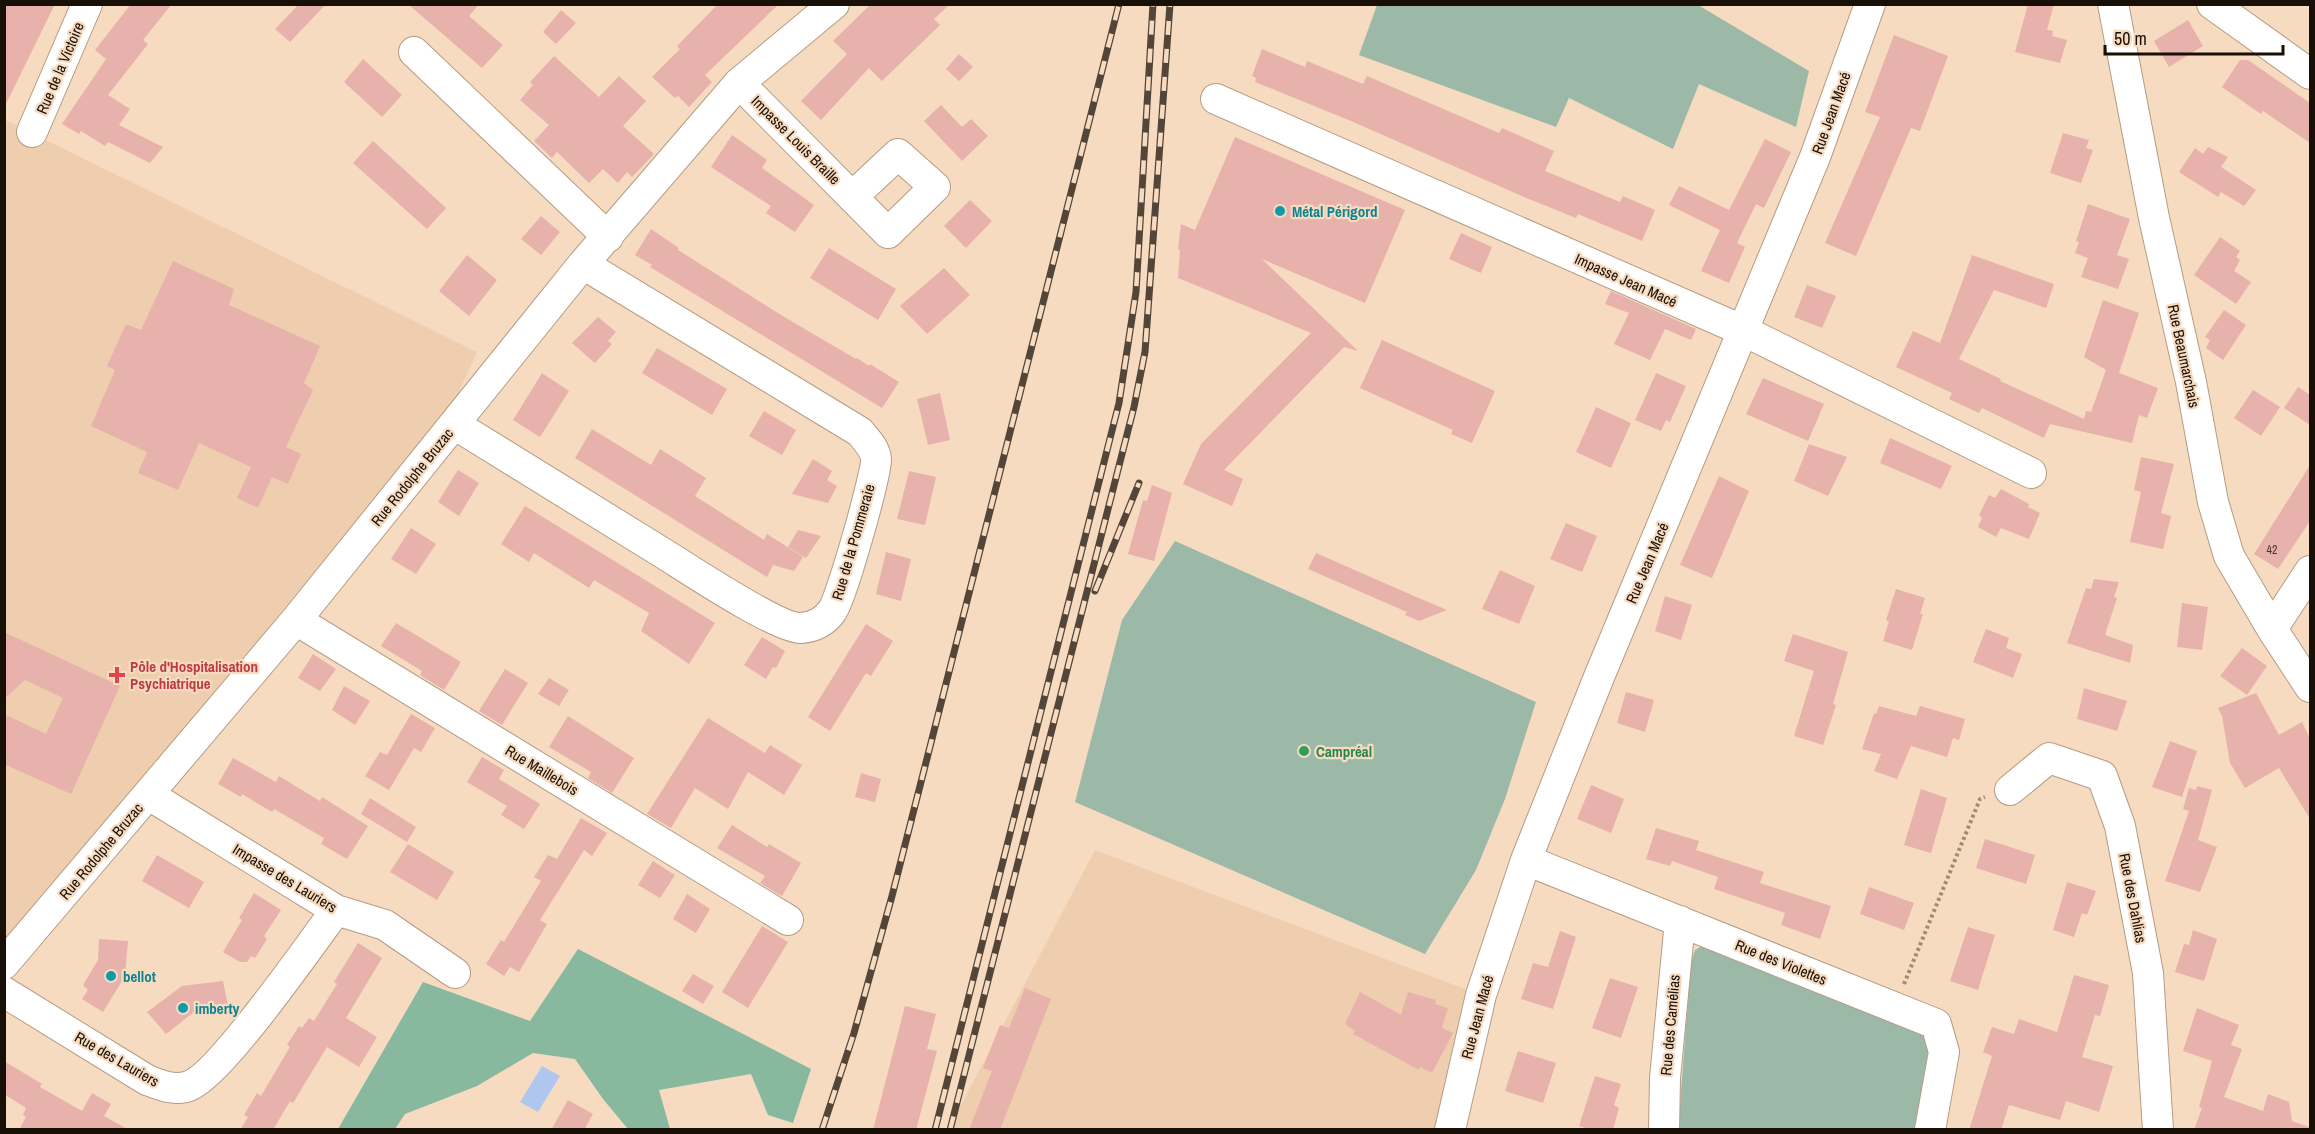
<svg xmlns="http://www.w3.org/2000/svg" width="2315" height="1134" font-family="'Archivo Narrow',sans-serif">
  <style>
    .built { fill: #eeceae }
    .green { fill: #9cb9a8 }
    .forest { fill: #88b89e }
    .water { fill: #afc7ef }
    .building { fill: #e7b2ab }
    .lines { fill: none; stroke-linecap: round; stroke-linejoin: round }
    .minor-casing { stroke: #b59c83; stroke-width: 32 }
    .path { stroke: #9f8b78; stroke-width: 4; stroke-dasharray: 3 3; stroke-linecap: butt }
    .minor { stroke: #fff; stroke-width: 30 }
    .rail-casing { stroke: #534538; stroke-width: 7 }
    .rail { stroke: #f6dbc1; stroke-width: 4.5; stroke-dasharray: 14; stroke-linecap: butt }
    .culture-dot { fill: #0f9aa8; stroke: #f6dbc1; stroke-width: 2 }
    .health-dot { fill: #e0444e; stroke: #f6dbc1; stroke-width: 2 }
    .leisure-dot { fill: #2e9e5b; stroke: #f6dbc1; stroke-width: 2 }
    .labels { text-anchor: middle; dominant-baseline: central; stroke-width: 4.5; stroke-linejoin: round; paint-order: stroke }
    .number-label { font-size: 12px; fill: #4c382f }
    .street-label { font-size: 15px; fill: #180f06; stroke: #f6dbc1 }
    .culture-label { font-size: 15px; font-weight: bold; fill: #0d838f; stroke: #f6dbc1; text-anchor: start }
    .health-label { font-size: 15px; font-weight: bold; fill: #be3a42; stroke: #f6dbc1; text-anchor: start }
    .leisure-label { font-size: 15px; font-weight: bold; fill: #27864d; stroke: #f6dbc1; text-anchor: start }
  </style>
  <rect width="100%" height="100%" fill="#f6dbc1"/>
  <!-- built -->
  <path class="built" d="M 5,120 L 477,352 L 455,400 L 5,951 Z
    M 1095,850 L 1481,995 L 1449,1129 L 948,1130 Z"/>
  <!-- green -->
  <path class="green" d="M 1698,5 L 1809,71 L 1796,127 L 1699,84 L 1673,149 L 1569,98 L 1556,127 L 1359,55 L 1377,5 Z
    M 1175,541 L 1536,702 L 1505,799 L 1476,870 L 1425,954 L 1075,802 L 1122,620 Z
    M 1704,945 L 1923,1030 L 1933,1045 L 1918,1129 L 1678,1130 L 1691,962 L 1695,950 Z"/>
  <!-- forest -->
  <path class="forest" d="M 578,949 L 811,1069 L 793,1123 L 768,1115 L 751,1074 L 659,1090 L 670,1129 L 628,1129 L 603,1099 L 575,1059 L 533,1053 L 477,1086 L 405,1114 L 395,1129 L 338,1129 L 423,982 L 530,1021 Z"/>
  <!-- water -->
  <path class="water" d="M 542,1066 L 560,1076 L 538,1112 L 520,1102 Z"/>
  <!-- building -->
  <path class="building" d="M 4,4 L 55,4 L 4,108 Z
    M 131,4 L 172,4 L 143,40 L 148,44 L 108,95 L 130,109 L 119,125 L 163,147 L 150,163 L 108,142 L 105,146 L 81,131 L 79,134 L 62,124 L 106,59 L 95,50 Z
    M 299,4 L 326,4 L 290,42 L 275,29 Z
    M 408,4 L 479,4 L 469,16 L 503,45 L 482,68 Z
    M 718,4 L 779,4 L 705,75 L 712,82 L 689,107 L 678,96 L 675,98 L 652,77 L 680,49 L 677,46 Z
    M 871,4 L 950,4 L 934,19 L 940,25 L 882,81 L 869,68 L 821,120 L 801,101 L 847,54 L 833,41 Z
    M 2028,4 L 2054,4 L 2047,30 L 2053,31 L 2052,36 L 2067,40 L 2060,63 L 2015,52 Z
    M 561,10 L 576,23 L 556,44 L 543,32 Z
    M 2188,20 L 2203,46 L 2169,67 L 2154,41 Z
    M 1894,35 L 1948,56 L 1920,131 L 1911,128 L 1856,256 L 1825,243 L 1880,117 L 1865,112 Z
    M 1262,49 L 1305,67 L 1307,61 L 1363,84 L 1367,76 L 1499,133 L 1502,128 L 1554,151 L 1545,171 L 1620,202 L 1623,196 L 1655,210 L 1642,241 L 1578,214 L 1576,218 L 1524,197 L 1351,121 L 1255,82 L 1256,78 L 1252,76 Z
    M 959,54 L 973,67 L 959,81 L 946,69 Z
    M 554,56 L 599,97 L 619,76 L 646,101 L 623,126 L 654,154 L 632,177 L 627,172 L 618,183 L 603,169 L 589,183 L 557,152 L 552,158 L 534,141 L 549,125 L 520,100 L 533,85 L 530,82 Z
    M 363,59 L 402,95 L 382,117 L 344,82 Z
    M 2240,60 L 2248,60 L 2310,103 L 2310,143 L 2263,111 L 2261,114 L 2222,87 Z
    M 941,105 L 962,127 L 971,119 L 988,136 L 962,161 L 924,121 Z
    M 2063,133 L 2089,140 L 2086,148 L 2093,150 L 2081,183 L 2050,173 Z
    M 732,135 L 767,160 L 762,168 L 814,205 L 795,232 L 766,213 L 771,206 L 711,167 Z
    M 1235,137 L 1405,210 L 1365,303 L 1262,259 L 1358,351 L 1344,347 L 1224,470 L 1243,479 L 1232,506 L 1183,484 L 1201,444 L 1311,333 L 1178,278 L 1180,250 L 1178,249 L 1181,224 L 1195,230 Z
    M 1765,139 L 1791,152 L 1764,208 L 1756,204 L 1737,243 L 1745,247 L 1729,283 L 1701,271 L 1720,230 L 1669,205 L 1679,186 L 1729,210 Z
    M 373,141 L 446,208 L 427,229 L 353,163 Z
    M 2208,147 L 2228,157 L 2221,167 L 2256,190 L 2244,206 L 2221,192 L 2218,197 L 2179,172 L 2195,148 L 2203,154 Z
    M 970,200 L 992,221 L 966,248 L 944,226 Z
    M 2088,204 L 2130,219 L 2117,255 L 2129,259 L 2118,289 L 2081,277 L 2088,258 L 2075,253 L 2079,242 L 2076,241 Z
    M 541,216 L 560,232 L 541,255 L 521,239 Z
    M 651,229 L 679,248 L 678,250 L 786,318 L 856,359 L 857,358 L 869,366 L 870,364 L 899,382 L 882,408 L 650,267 L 652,265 L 635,255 Z
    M 1461,233 L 1492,247 L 1481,273 L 1449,259 Z
    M 2220,237 L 2240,251 L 2236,257 L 2240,260 L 2234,271 L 2251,282 L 2236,304 L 2194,275 Z
    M 829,248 L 896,289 L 878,320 L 810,278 Z
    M 467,255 L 497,280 L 469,316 L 439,291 Z
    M 1972,255 L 2054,284 L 2046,308 L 1994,290 L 1959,359 L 2001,379 L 2000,381 L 2084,419 L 2086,411 L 2091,412 L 2106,370 L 2084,357 L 2103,300 L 2139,313 L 2119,373 L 2158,388 L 2147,418 L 2139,415 L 2132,443 L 2050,424 L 2044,438 L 1982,408 L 1979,413 L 1949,399 L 1952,393 L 1896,367 L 1913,331 L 1940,343 Z
    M 173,261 L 234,289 L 229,305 L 320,346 L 304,383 L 313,390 L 286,447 L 301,454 L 288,484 L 272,477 L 258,508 L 237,498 L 251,467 L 199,443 L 178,490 L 138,473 L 147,452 L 91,426 L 115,370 L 107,366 L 126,324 L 141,330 Z
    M 944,268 L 970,295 L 927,334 L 900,306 Z
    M 1807,285 L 1836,296 L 1822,328 L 1794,317 Z
    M 1611,291 L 1696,329 L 1691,340 L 1665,329 L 1650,360 L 1614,344 L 1629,313 L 1605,304 Z
    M 2224,310 L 2246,325 L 2223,360 L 2206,348 L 2210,340 L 2205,337 Z
    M 598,317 L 616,332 L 608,341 L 612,344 L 595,363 L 572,343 Z
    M 1382,340 L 1495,391 L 1472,443 L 1451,434 L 1453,430 L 1360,388 Z
    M 657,348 L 727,389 L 712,415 L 642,373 Z
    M 542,373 L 569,391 L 540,437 L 513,420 Z
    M 1656,373 L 1686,386 L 1670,422 L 1666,420 L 1661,431 L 1635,420 Z
    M 1763,378 L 1824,404 L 1808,441 L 1746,414 Z
    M 2298,387 L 2310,395 L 2310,425 L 2284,408 Z
    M 2253,390 L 2280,407 L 2261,436 L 2234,418 Z
    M 940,393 L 950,440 L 928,445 L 917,399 Z
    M 1596,407 L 1631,423 L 1611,468 L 1576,452 Z
    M 764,411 L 796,430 L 782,455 L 749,436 Z
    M 592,429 L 651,465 L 660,449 L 706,478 L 695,496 L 764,540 L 767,534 L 803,557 L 794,571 L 773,565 L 767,577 L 575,458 Z
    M 1890,438 L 1952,466 L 1941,489 L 1880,463 Z
    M 1809,444 L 1847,457 L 1828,496 L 1794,481 Z
    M 2141,457 L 2174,464 L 2161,513 L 2171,516 L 2163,549 L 2130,542 L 2141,492 L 2134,490 Z
    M 813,459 L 832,471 L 827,480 L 837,486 L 828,503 L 792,494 Z
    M 2310,465 L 2310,521 L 2278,569 L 2254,554 Z
    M 458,470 L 479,483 L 459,516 L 438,502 Z
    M 909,471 L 936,477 L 925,525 L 897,519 Z
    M 1719,476 L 1749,491 L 1712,578 L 1680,565 Z
    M 1152,485 L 1172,493 L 1154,561 L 1128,554 L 1143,500 L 1147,501 Z
    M 2001,489 L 2029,504 L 2028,507 L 2040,513 L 2029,539 L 2001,528 L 1996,537 L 1978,527 L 1982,518 L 1979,515 L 1989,495 L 1995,498 Z
    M 525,506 L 715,623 L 689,664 L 641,631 L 649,613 L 594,580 L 589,588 L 534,553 L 529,562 L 501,544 Z
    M 1566,523 L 1597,536 L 1582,572 L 1550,559 Z
    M 411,528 L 436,544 L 416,574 L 391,559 Z
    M 798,530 L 821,536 L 806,558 L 788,547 Z
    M 886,552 L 911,559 L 901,601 L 876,594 Z
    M 1316,553 L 1414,596 L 1447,610 L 1419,621 L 1405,615 L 1407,612 L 1308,569 Z
    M 1500,570 L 1535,586 L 1519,624 L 1482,609 Z
    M 2094,579 L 2119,582 L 2114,597 L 2117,598 L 2105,635 L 2133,645 L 2130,663 L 2067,643 L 2086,588 L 2091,589 Z
    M 1896,589 L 1925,598 L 1920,614 L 1923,614 L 1912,650 L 1883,641 L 1889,621 L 1886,620 Z
    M 1665,596 L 1692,605 L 1681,640 L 1655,631 Z
    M 2182,603 L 2208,607 L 2202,650 L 2177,647 Z
    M 396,623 L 461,662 L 444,690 L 420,675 L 422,671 L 381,646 Z
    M 866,624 L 893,641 L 871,676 L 866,673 L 830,731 L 808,717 Z
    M 1986,629 L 2009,638 L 2006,648 L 2022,654 L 2013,678 L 1973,662 Z
    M 4,632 L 120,686 L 71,794 L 4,764 L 4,714 L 46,734 L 63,698 L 25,680 L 4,699 Z
    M 1793,634 L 1848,652 L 1833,704 L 1836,705 L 1823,745 L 1794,736 L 1814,671 L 1784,661 Z
    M 762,637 L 785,651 L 776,668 L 773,667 L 766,679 L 744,665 Z
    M 2242,648 L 2267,666 L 2247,695 L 2220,676 Z
    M 313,654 L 336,669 L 320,691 L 298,678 Z
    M 505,669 L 528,683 L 502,725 L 479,711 Z
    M 549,678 L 569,690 L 559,706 L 538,694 Z
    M 344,686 L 370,701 L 355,725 L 332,710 Z
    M 2084,688 L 2127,701 L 2117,731 L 2077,719 Z
    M 1626,692 L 1654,700 L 1645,732 L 1617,723 Z
    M 2256,693 L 2279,735 L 2302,722 L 2310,739 L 2310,819 L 2279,768 L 2245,788 L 2230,763 L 2222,716 L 2218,708 Z
    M 1879,706 L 1916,716 L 1920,706 L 1965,719 L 1959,740 L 1953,738 L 1947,757 L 1911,746 L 1897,779 L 1874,771 L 1881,754 L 1862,749 L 1874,713 L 1876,714 Z
    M 411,714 L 435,728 L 421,752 L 414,748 L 389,790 L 365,776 L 380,752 L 387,755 Z
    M 568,716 L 634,758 L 612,793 L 588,778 L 591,772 L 549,747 Z
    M 708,718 L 765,753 L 770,745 L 802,765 L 784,795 L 748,772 L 728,809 L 695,788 L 671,828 L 647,814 Z
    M 2170,741 L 2197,751 L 2182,797 L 2152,787 Z
    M 482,757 L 504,770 L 499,779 L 540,804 L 524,829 L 501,815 L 507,806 L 467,782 Z
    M 233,758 L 276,782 L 279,776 L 320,801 L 322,797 L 368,826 L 347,859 L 321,844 L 324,838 L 274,809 L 272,812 L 242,794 L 241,797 L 218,784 Z
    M 861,773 L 881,779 L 875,802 L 855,797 Z
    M 1591,785 L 1624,799 L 1611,833 L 1577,819 Z
    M 2197,786 L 2212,790 L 2198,840 L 2217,847 L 2200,892 L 2165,881 L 2189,811 L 2183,809 L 2189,788 L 2196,790 Z
    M 1921,789 L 1947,798 L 1931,853 L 1904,845 Z
    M 370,798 L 416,827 L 407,842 L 361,814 Z
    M 581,818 L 607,833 L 592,856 L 584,850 L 540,920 L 547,924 L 519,972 L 510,967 L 504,976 L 486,964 L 501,940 L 504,942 L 541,881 L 534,877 L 548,855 L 557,859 Z
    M 732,825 L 767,847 L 769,844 L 801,863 L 782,896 L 760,883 L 765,876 L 717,848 Z
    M 1656,828 L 1699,841 L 1696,850 L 1764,872 L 1760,883 L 1831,906 L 1820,939 L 1781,925 L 1785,913 L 1714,889 L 1718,877 L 1672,861 L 1670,866 L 1646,859 Z
    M 1985,839 L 2035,855 L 2026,884 L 1976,868 Z
    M 408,844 L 454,872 L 437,900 L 390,872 Z
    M 157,855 L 204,882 L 189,908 L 142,881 Z
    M 653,861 L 675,875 L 660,898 L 638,885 Z
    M 2067,882 L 2096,891 L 2087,915 L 2082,913 L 2074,937 L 2053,930 Z
    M 1869,887 L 1914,903 L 1904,930 L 1860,914 Z
    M 254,893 L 281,910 L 264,936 L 267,939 L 255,958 L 251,956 L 247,962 L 240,962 L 223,952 L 242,920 L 239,918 Z
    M 687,894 L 710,909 L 696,933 L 673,919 Z
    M 762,926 L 788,942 L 748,1008 L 722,992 Z
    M 1968,927 L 1995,935 L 1978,990 L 1950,981 Z
    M 2193,930 L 2217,939 L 2204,981 L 2175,972 L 2184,944 L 2189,945 Z
    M 1560,931 L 1576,937 L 1553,1009 L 1521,999 L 1533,963 L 1548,967 Z
    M 99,939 L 128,941 L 125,976 L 103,1012 L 82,999 L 88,990 L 83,985 L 98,960 Z
    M 358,943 L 382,958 L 346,1018 L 377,1037 L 359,1067 L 327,1047 L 293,1103 L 290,1101 L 273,1130 L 240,1130 L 248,1117 L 244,1115 L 257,1093 L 261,1096 L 290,1047 L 287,1045 L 299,1026 L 302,1028 L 309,1018 L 314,1021 L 337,984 L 334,982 Z
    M 693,974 L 714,986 L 703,1004 L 682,991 Z
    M 2074,975 L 2109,985 L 2100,1016 L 2095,1015 L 2082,1057 L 2113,1066 L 2099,1112 L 2066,1101 L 2060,1120 L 2009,1105 L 2001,1130 L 1969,1130 L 1992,1056 L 1983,1052 L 1992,1027 L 2014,1034 L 2019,1019 L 2057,1032 Z
    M 1610,978 L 1638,987 L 1621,1038 L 1592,1028 Z
    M 223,981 L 228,1006 L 225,1006 L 225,1009 L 194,1012 L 166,1034 L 147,1012 L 182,986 Z
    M 1025,988 L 1051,999 L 1000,1130 L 969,1130 L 992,1071 L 983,1068 L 1000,1025 L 1009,1028 Z
    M 1360,992 L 1401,1015 L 1408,992 L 1436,1000 L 1435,1004 L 1448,1008 L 1442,1028 L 1453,1033 L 1432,1073 L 1420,1067 L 1419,1070 L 1353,1034 L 1355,1031 L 1345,1024 Z
    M 905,1006 L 936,1014 L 927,1049 L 937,1051 L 916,1130 L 873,1130 Z
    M 2197,1008 L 2239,1025 L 2231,1045 L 2242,1049 L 2224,1097 L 2263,1111 L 2268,1094 L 2289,1102 L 2292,1121 L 2309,1127 L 2309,1130 L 2194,1130 L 2202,1108 L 2199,1107 L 2212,1061 L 2183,1051 Z
    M 1518,1051 L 1556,1063 L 1543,1103 L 1505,1091 Z
    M 4,1061 L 42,1084 L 40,1087 L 82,1111 L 92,1093 L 111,1104 L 104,1116 L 129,1130 L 19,1130 L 26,1117 L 23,1115 L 26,1108 L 4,1094 Z
    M 1595,1076 L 1621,1084 L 1614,1105 L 1619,1108 L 1613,1130 L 1591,1130 L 1579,1126 Z
    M 568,1100 L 593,1114 L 584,1130 L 551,1130 Z"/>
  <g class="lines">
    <!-- minor casing -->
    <g class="minor-casing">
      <path id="minor" d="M 2113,4 L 2154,218 L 2191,382 L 2213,502 L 2229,556 L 2272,629 L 2310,687
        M 2212,4 L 2310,74
        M 414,52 L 608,237
        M 739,83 L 888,233 L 935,187 L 898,154 L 852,197
        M 1216,99 L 1744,331 L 2031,473
        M 32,132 L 87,4
        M 454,424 C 525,468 596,511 666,555 C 690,570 779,629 801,628 C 814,627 825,621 832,611 C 841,600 877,473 876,459 C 875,448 866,440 860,432 L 583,264
        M 296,620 L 788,920
        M 2272,629 L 2310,571
        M 2010,790 L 2049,758 L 2102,776 L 2120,826 L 2148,973 L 2158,1130
        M 149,795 L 336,910 L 385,925 L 455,973
        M 1526,860 L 1936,1024 L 1944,1052 L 1930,1130
        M 4,964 L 296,620 L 583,264 L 739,83 L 834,4
        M 4,992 L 147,1080 C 160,1085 171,1090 186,1087 C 217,1080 313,941 336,910
        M 1450,1130 L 1481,995 L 1526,860 L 1599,677 L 1815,157 L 1870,4
        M 1664,1130 L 1665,1078 L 1680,921"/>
    </g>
    <!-- path -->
    <path class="path" d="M 1904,984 L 1980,799 L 1985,797"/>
    <!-- minor -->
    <use href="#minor" class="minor"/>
    <!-- rail casing -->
    <g class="rail-casing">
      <path id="rail" d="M 1095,591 L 1139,483
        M 822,1130 L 854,1033 L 892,896 L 1119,4
        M 935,1130 L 1119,403 L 1136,292 L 1153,4
        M 950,1130 L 1134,407 L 1145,352 L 1170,4"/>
    </g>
    <!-- rail -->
    <use href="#rail" class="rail"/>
  </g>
  <!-- markers -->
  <g class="culture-dot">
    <circle cx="1280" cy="211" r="6"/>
    <circle cx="111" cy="976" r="6"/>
    <circle cx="183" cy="1008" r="6"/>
  </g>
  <path class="health-dot" d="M114 666h6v6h6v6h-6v6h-6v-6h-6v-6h6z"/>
  <circle class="leisure-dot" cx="1304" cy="751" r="6"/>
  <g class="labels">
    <!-- number labels -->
    <g class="number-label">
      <text x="2272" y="550">42</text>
    </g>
    <!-- street labels -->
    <g class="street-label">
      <text transform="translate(60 68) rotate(-67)">Rue de la Victoire</text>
      <text transform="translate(1831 113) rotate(-70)">Rue Jean Macé</text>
      <text transform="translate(796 140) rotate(45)">Impasse Louis Braille</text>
      <text transform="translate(1626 280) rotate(24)">Impasse Jean Macé</text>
      <text transform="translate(2184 356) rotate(78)">Rue Beaumarchais</text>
      <text transform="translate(412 477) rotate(-51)">Rue Rodolphe Bruzac</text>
      <text transform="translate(853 542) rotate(-74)">Rue de la Pommeraie</text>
      <text transform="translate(1647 563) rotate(-67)">Rue Jean Macé</text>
      <text transform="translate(542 770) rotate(31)">Rue Maillebois</text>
      <text transform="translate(101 851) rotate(-50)">Rue Rodolphe Bruzac</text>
      <text transform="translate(285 878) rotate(31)">Impasse des Lauriers</text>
      <text transform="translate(2133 898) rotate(79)">Rue des Dahlias</text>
      <text transform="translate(1781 962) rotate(22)">Rue des Violettes</text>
      <text transform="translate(1477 1017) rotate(-75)">Rue Jean Macé</text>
      <text transform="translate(1670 1025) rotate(-85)">Rue des Camélias</text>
      <text transform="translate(117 1059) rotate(30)">Rue des Lauriers</text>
    </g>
    <!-- culture labels -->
    <g class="culture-label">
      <text x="1292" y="211">Métal Périgord</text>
      <text x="123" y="976">bellot</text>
      <text x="195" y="1008">imberty</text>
    </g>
    <!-- health labels -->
    <g class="health-label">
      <text x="130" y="666">Pôle d'Hospitalisation<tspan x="130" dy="17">Psychiatrique</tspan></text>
    </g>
    <!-- leisure labels -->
    <g class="leisure-label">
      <text x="1316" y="751">Campréal</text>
    </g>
  </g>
  <!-- border -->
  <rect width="2315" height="1134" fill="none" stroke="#180f06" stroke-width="12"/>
  <!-- scale -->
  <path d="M2105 45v9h178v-9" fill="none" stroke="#180f06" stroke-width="3"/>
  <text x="2114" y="45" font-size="18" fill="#180f06" stroke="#f6dbc1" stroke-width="4.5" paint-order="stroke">50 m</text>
</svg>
